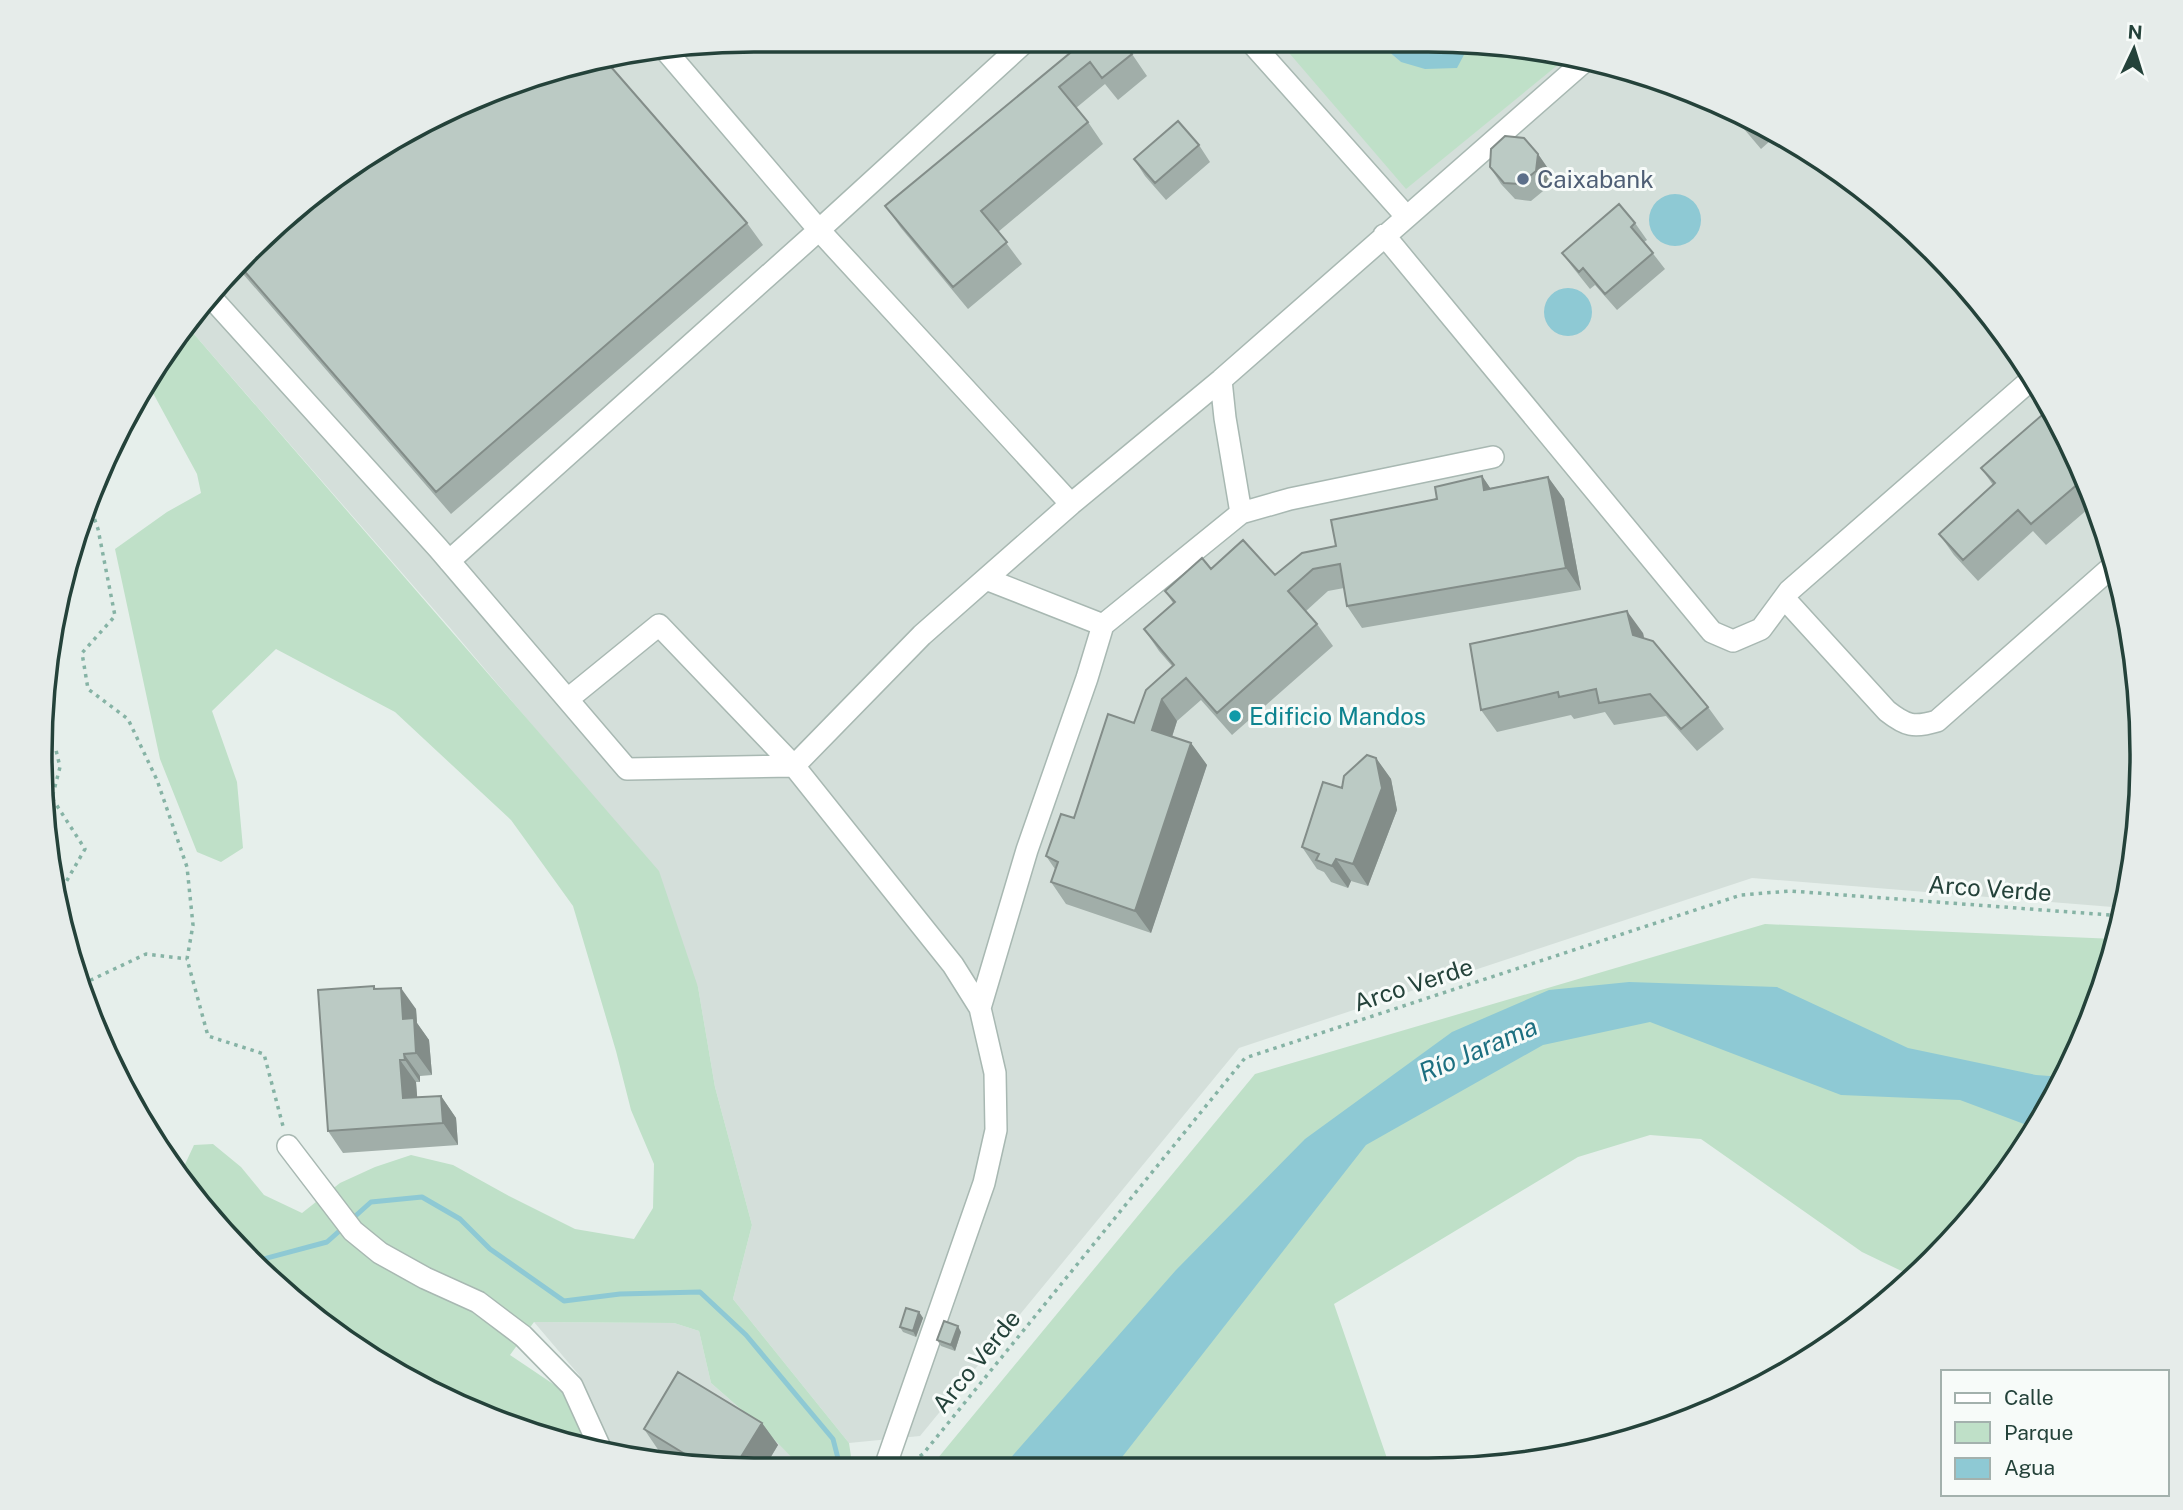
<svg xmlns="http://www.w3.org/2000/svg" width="2183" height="1510" font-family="'Public Sans',sans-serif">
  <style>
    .built { fill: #d4dfda }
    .green { fill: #bfe0c8 }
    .water { fill: #8ec9d4 }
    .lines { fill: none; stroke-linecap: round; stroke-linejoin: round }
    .stream { stroke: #8ec9d4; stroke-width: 5 }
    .minor-casing { stroke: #a8b8b2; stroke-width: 24 }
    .path { stroke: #86b3a5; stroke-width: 3.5; stroke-dasharray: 3.5 5; stroke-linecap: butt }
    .minor { stroke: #fff; stroke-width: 21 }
    .wall { fill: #a1aea9 }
    .shaded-wall { fill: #838d89 }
    .building { fill: #bbcac4; stroke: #838d89; stroke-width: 2 }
    .service-dot { fill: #5c6f8a; stroke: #f7fbf9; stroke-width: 2.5 }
    .culture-dot { fill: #0f9aa8; stroke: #f7fbf9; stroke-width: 2.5 }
    .labels { text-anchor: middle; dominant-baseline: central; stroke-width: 6; stroke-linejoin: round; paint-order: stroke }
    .service-label { font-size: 24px; fill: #4e5e75; stroke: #f7fbf9; text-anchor: start }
    .culture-label { font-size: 24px; fill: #0d838f; stroke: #f7fbf9; text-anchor: start }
    .street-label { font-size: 24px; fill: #24423a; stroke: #f7fbf9 }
    .water-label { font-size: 26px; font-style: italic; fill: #1c6f80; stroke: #f7fbf9 }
    .rim { fill: none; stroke: #24423a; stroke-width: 3.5 }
  </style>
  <rect width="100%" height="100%" fill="#e6efeb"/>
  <!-- built -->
  <path class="built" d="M 755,40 L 1428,40 L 1567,54 L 1658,78 L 1785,136 L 1934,250 L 2023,358 L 2088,482 L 2129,616 L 2143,755 L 2129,895 L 2125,908 L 1752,878 L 1239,1048 L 920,1436 L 849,1443 L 733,1299 L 752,1225 L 715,1087 L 698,987 L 571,771 L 451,629 L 187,326 L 217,284 L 358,160 L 439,114 L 570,65 Z
    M 534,1322 L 674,1323 L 699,1331 L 711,1383 L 767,1432 L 801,1466 L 802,1470 L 755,1470 L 614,1456 L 579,1375 Z"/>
  <!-- green -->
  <path class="green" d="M 1278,40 L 1375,40 L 1401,62 L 1466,51 L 1466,44 L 1570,55 L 1406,189 Z
    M 187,326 L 659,871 L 698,987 L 715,1087 L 752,1225 L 733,1299 L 849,1443 L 853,1470 L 802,1470 L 800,1466 L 767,1432 L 711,1383 L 699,1331 L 674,1323 L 534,1322 L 510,1355 L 568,1394 L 591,1449 L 481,1415 L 358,1349 L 249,1260 L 180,1175 L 194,1145 L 213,1144 L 241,1167 L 264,1195 L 302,1213 L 340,1183 L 375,1167 L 411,1155 L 453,1165 L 509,1196 L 575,1229 L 634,1239 L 653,1208 L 654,1164 L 631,1110 L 616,1051 L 573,906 L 511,820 L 395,712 L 276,649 L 212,711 L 237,782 L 243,848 L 221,862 L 197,852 L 160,759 L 115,549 L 167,512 L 201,493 L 197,474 L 147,382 Z
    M 1765,924 L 2116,939 L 2088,1029 L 2022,1152 L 1933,1261 L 1914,1277 L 1862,1252 L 1701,1139 L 1650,1135 L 1578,1157 L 1334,1304 L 1391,1470 L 928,1470 L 1255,1074 Z"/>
  <!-- water -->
  <path class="water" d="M 1375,40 L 1428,40 L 1465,44 L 1466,51 L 1457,68 L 1425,69 L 1401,62 Z
    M1649 220a26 26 0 1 1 52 0a26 26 0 1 1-52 0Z
    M1544 312a24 24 0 1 1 48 0a24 24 0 1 1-48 0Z
    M 1629,982 L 1777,987 L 1908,1048 L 2036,1075 L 2063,1077 L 2035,1128 L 1960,1100 L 1841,1095 L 1650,1022 L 1543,1045 L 1366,1145 L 1112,1470 L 1000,1470 L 1176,1270 L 1305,1139 L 1452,1032 L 1549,990 Z"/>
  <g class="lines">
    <!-- stream -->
    <path class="stream" d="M 352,1219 L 371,1202 L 422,1197 L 460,1219 L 490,1249 L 564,1301 L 620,1294 L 700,1292 L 746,1335 L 833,1439 L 841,1470
      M 252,1262 L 327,1242 L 345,1226"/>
    <!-- minor casing -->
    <g class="minor-casing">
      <path id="minor" d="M 1249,40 L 1406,216
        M 667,52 L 819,230 L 1071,504
        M 1384,235 L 1712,632 L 1733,641 L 1761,629 L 1789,591 L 2033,378
        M 209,295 L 438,548 L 627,769 L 794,766 L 922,635 L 1071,504 L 1221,380 L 1587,59
        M 1221,380 L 1225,418 L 1241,513
        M 449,561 L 819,230 L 1027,40
        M 986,579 L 1103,625
        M 1784,598 L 1887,711 C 1906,726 1914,728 1937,721 L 2114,565
        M 568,699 L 659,625 L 794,766 L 953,965 L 980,1008 L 995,1073 L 996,1130 L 984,1183 L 884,1470
        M 980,1008 L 1027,850 L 1087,678 L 1103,625 L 1241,513 L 1290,499 L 1493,457
        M 288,1146 L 353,1231 L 380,1253 L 425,1278 L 478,1302 L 523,1336 L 572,1386 L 602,1452"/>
    </g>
    <!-- path -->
    <path class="path" d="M 89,503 L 98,529 L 115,616 L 82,653 L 88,689 L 128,719 L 157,780 L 187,867 L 193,925 L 187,959 L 208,1036 L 264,1054 L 284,1130
      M 41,744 L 56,750 L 60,767 L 52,798
      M 44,798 L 52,798 L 85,849 L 62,889 L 54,894
      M 86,988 L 91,980 L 146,954 L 187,959
      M 906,1466 L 923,1454 L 1245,1058 L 1741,895 L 1790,891 L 2123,916"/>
    <!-- minor -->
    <use href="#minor" class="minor"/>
  </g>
  <!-- wall -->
  <path class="wall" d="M 1070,40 L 1132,54 L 1147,76 L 1118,100 L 1105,84 L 1076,108 L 1088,122 L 1103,144 L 998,232 L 1022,264 L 968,309 L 901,228 L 885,206 L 1075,49 Z
    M 1727,109 L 1779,133 L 1761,149 Z
    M 1199,145 L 1210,162 L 1166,200 L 1145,176 L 1134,159 Z
    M 1538,154 L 1549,170 L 1548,187 L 1531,201 L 1515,199 L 1501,184 L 1490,167 Z
    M 358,160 L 747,223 L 763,245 L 451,514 L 237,267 Z
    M 1635,223 L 1647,240 L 1644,242 L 1665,269 L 1617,310 L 1595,285 L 1590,289 L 1574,269 L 1562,253 Z
    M 2049,409 L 2088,482 L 2095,503 L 2046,545 L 2033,531 L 1978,581 L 1954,555 L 1939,534 L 1993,485 L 1981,468 Z
    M 1482,476 L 1490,488 L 1548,477 L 1564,499 L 1581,590 L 1362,628 L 1347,606 L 1344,588 L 1328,591 L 1306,611 L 1317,624 L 1333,646 L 1232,735 L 1201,700 L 1177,721 L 1172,737 L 1191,743 L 1207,765 L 1151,933 L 1066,904 L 1051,882 L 1055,869 L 1046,856 L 1074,818 L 1134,723 L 1172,666 L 1159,651 L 1144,629 L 1173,603 L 1165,591 L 1211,569 L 1275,575 Z
    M 1643,633 L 1644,638 L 1708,707 L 1724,729 L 1697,751 L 1666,716 L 1614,725 L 1605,712 L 1574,719 L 1571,715 L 1497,732 L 1481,710 Z
    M 1376,758 L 1391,779 L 1397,810 L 1368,886 L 1351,881 L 1348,888 L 1331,882 L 1324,872 L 1317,869 L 1302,847 L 1342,788 Z
    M 374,986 L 376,989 L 416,1009 L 417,1023 L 429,1040 L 432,1075 L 420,1076 L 420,1082 L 416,1082 L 417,1097 L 441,1096 L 456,1118 L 458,1145 L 343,1153 L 328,1131 Z
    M 919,1312 L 923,1318 L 916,1337 L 903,1332 L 900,1327 Z
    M 961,1332 L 955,1351 L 941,1346 L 937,1340 Z
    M 762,1423 L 778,1445 L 763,1470 L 678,1462 L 659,1451 L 644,1429 Z"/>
  <!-- shaded-wall -->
  <path class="shaded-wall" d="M 1538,154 L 1549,170 L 1548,187 L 1536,171 Z
    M 1482,476 L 1497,498 L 1484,490 Z
    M 1548,477 L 1564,499 L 1581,590 L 1566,568 Z
    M 1627,611 L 1643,633 L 1648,657 L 1633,635 Z
    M 1162,699 L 1177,721 L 1167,752 L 1152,730 Z
    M 1191,743 L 1207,765 L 1151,933 L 1135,911 Z
    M 1376,758 L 1391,779 L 1397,810 L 1368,886 L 1353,864 Z
    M 1336,859 L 1351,881 L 1348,888 L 1332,866 Z
    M 401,988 L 416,1009 L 417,1023 L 429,1040 L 432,1075 L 416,1053 L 403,1019 Z
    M 404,1054 L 420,1076 L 420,1082 L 405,1060 Z
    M 400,1060 L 416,1082 L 419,1120 L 403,1098 Z
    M 441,1096 L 456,1118 L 458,1145 L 443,1123 Z
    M 919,1312 L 923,1318 L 916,1337 L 913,1331 Z
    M 958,1326 L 961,1332 L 955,1351 L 951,1345 Z
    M 762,1423 L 778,1445 L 763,1470 L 750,1469 L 741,1457 Z"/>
  <!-- building -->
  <path class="building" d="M 1070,40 L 1121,40 L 1132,54 L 1102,78 L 1090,62 L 1059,87 L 1088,122 L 981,211 L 1007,242 L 953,287 L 885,206 L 1076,48 Z
    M 605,60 L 747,223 L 436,492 L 239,265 L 358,160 L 439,114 L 570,65 Z
    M 1732,112 L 1753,121 L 1746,127 Z
    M 1178,121 L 1199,145 L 1155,183 L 1134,159 Z
    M 1505,136 L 1524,138 L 1538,154 L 1536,171 L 1520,184 L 1504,183 L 1490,167 L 1491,149 Z
    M 1619,204 L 1635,223 L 1631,227 L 1653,253 L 1605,294 L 1583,268 L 1579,272 L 1562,253 Z
    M 2049,409 L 2086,477 L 2031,524 L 2018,510 L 1963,560 L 1939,534 L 1995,483 L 1981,468 Z
    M 1482,476 L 1484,490 L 1548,477 L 1566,568 L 1347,606 L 1340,564 L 1313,569 L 1288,591 L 1317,624 L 1217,713 L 1186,678 L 1162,699 L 1152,730 L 1191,743 L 1135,911 L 1051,882 L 1058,862 L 1046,856 L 1061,814 L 1074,818 L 1108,714 L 1134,723 L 1146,690 L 1174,665 L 1144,629 L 1175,602 L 1165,591 L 1202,558 L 1211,569 L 1243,540 L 1275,575 L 1302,553 L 1336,546 L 1331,520 L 1437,499 L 1435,487 Z
    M 1627,611 L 1633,635 L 1653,641 L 1708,707 L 1681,729 L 1650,694 L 1599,703 L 1596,689 L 1559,697 L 1558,692 L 1481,710 L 1470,644 Z
    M 1367,755 L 1376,758 L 1382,788 L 1353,864 L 1336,859 L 1332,866 L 1316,860 L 1319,854 L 1302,847 L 1323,782 L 1342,788 L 1344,776 Z
    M 374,986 L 374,989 L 401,988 L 403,1019 L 414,1018 L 416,1053 L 404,1054 L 405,1060 L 400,1060 L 403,1098 L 441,1096 L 443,1123 L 328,1131 L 318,990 Z
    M 906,1308 L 919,1312 L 913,1331 L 900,1327 Z
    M 944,1321 L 958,1326 L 951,1345 L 937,1340 Z
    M 678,1372 L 762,1423 L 741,1457 L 761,1469 L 760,1470 L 703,1465 L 644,1429 Z"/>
  <!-- markers -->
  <circle class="service-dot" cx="1523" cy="179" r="7"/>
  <circle class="culture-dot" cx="1235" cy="716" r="7"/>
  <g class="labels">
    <!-- service labels -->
    <g class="service-label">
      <text x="1537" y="179">Caixabank</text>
    </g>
    <!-- culture labels -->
    <g class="culture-label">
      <text x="1249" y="716">Edificio Mandos</text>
    </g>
    <!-- street labels -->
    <g class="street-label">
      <text transform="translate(1990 888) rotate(4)">Arco Verde</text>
      <text transform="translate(1413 984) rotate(-18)">Arco Verde</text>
      <text transform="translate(976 1361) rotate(-51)">Arco Verde</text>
    </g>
    <!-- water labels -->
    <g class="water-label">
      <text transform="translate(1478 1049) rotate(-23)">Río Jarama</text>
    </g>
  </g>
  <!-- crop -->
  <path d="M0 0H2183V1510H0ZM754 52H1428A702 702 0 0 1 2130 754V756A702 702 0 0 1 1428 1458H754A702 702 0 0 1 52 756V754A702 702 0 0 1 754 52Z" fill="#e6ecea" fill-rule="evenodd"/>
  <path class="rim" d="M754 52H1428A702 702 0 0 1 2130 754V756A702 702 0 0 1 1428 1458H754A702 702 0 0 1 52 756V754A702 702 0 0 1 754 52Z"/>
  <!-- legend -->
  <rect x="1941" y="1370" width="228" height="126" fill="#f7fbf9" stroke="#a3b1ad" stroke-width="2"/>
  <rect x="1955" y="1393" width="35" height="10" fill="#ffffff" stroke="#a3b1ad" stroke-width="2"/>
  <text x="2004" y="1405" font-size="21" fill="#24423a">Calle</text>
  <rect x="1955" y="1422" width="35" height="21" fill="#bfe0c8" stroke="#a3b1ad" stroke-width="2"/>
  <text x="2004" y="1440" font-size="21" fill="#24423a">Parque</text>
  <rect x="1955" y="1458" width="35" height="21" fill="#8ec9d4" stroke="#a3b1ad" stroke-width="2"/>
  <text x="2004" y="1475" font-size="21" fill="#24423a">Agua</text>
  <!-- north arrow -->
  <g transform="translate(2134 49) rotate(4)" stroke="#f7fbf9" stroke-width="5" paint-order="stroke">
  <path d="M0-5L12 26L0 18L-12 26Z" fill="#24423a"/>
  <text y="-10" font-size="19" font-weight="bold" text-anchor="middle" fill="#24423a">N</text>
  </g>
</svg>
